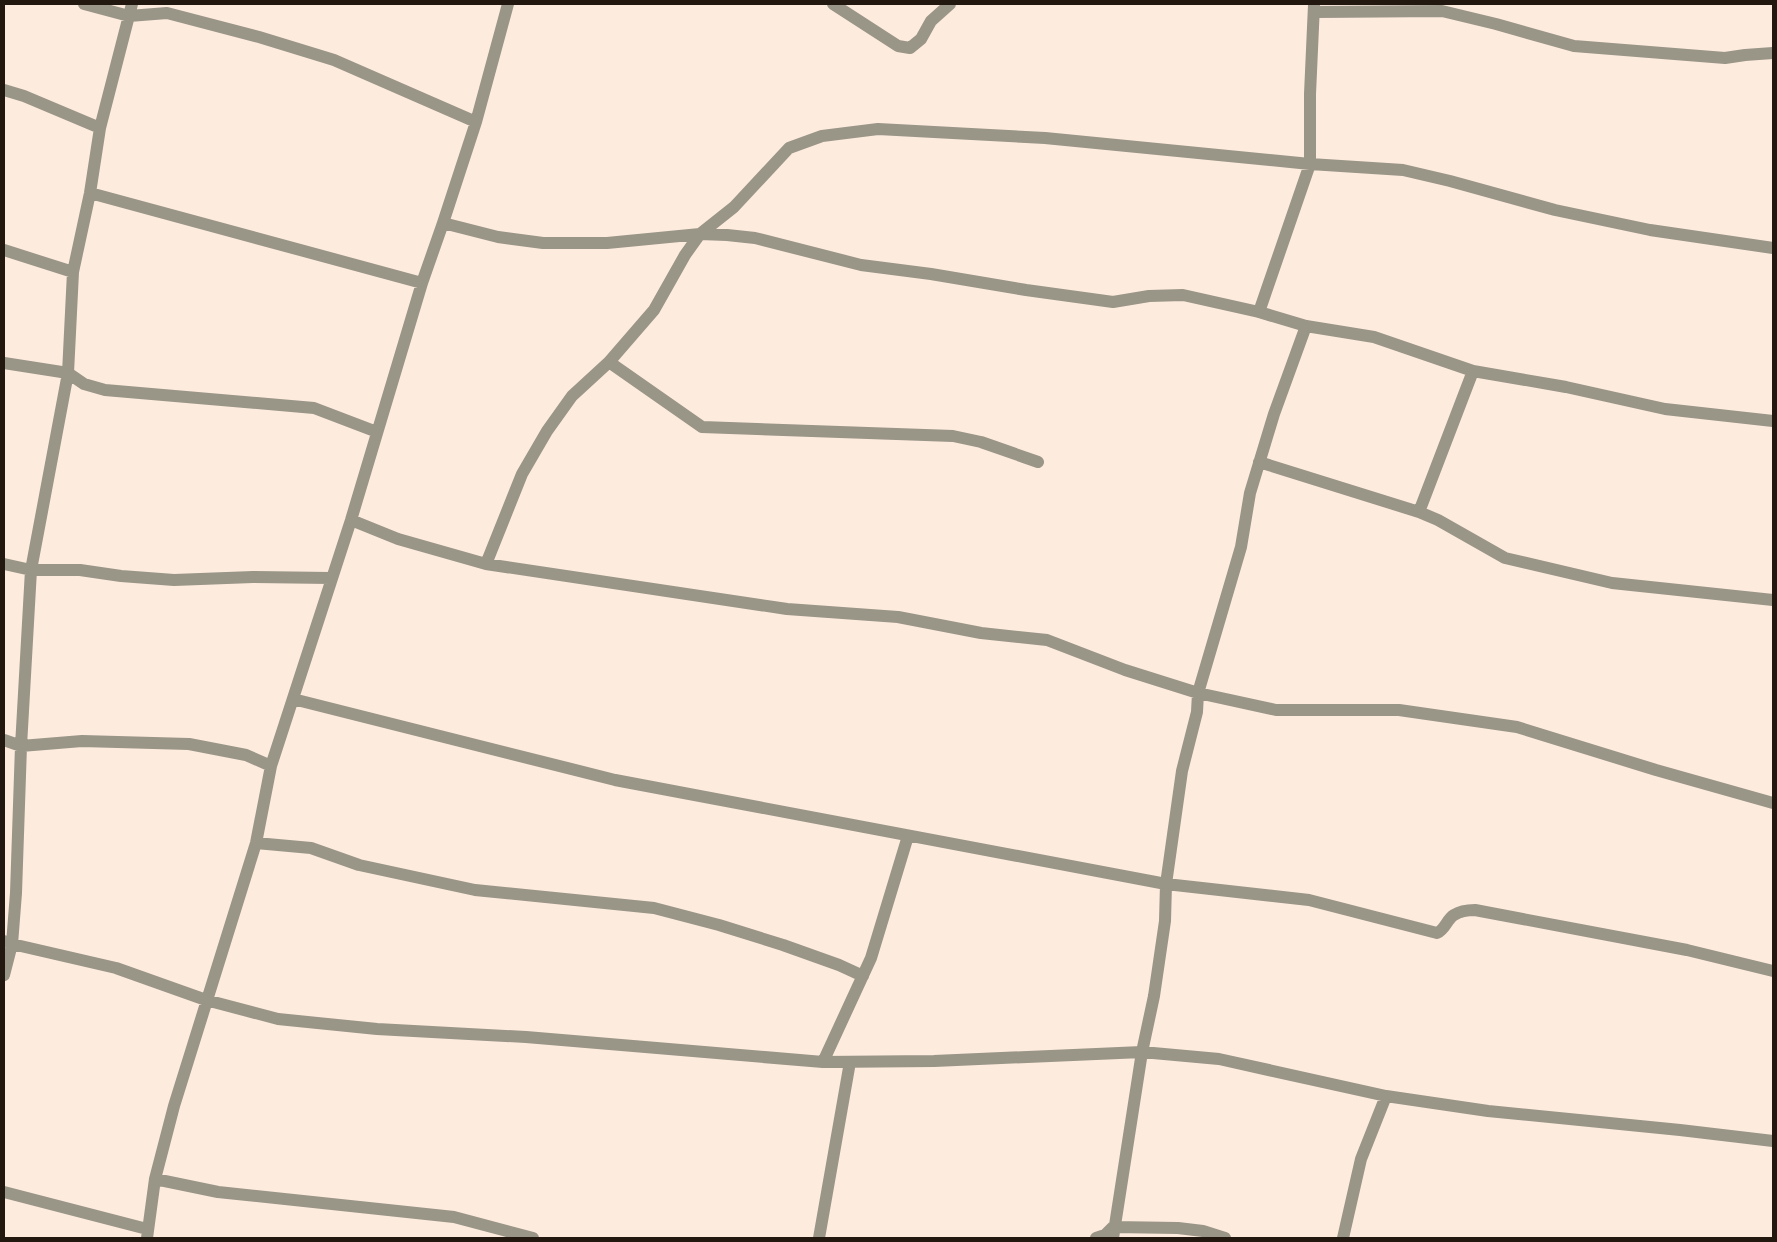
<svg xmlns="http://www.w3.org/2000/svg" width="1777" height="1242" font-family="Poppins,sans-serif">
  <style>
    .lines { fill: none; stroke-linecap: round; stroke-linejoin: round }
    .minor { stroke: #999587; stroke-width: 12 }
  </style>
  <rect width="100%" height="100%" fill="#fdebde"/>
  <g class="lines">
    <!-- minor -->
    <path class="minor" d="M 84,4 L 129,16 L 167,13 L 259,37 L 334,60 L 476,122
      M 833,4 L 898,46 L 910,48 L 921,39 L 931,21 L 950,4
      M 1315,12 L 1442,11 L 1496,24 L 1574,46 L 1725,58 L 1745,55 L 1773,53
      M 4,90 L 24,96 L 100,128
      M 90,193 L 422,283
      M 443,223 L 498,237 L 543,243 L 607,243 L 700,234 L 727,235 L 755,238 L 861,265 L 931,274 L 1026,290 L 1113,302 L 1149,296 L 1183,295 L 1259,312 L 1306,326 L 1374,337 L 1473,371 L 1566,387 L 1665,409 L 1773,421
      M 4,250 L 73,272
      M 1259,312 L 1310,164 L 1310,94 L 1314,5
      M 609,362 L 702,427 L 953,436 L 981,442 L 1038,462
      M 4,363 L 68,373 L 84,384 L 105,390 L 314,408 L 377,432
      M 1259,462 L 1419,512 L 1438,520 L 1505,558 L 1612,583 L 1773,600
      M 1419,512 L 1473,371
      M 351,520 L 398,539 L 486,564 L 787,609 L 898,617 L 981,633 L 1047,640 L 1125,670 L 1198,693 L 1276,710 L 1399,710 L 1517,727 L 1656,770 L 1773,803
      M 4,564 L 31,570 L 80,570 L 121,576 L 174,580 L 253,577 L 331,578
      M 486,564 L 522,474 L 547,431 L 572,396 L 609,362 L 654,310 L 685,255 L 700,234 L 734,207 L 789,148 L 822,136 L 878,129 L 1045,138 L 1310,164 L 1403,170 L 1450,181 L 1555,210 L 1650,230 L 1773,248
      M 293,699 L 615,780 L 1166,884 L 1309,900 L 1437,933 C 1445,930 1447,919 1454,915 C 1460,911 1469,910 1475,910 L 1687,950 L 1773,971
      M 4,740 L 21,746 L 82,741 L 189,744 L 246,755 L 271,766
      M 256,843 L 311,848 L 359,865 L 475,890 L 654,908 L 719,925 L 783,945 L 839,965 L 863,976
      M 4,941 L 12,944 L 116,968 L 206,1000 L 278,1019 L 377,1029 L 526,1037 L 823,1062 L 934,1061 L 1142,1052 L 1219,1059 L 1386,1096 L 1488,1111 L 1680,1130 L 1773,1141
      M 4,975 L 12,944 L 16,893 L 21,746 L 31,570 L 68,373 L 73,272 L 90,193 L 100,128 L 132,4
      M 823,1062 L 871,958 L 908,836
      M 155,1179 L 218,1192 L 454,1217 L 533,1238
      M 4,1192 L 147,1229
      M 147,1238 L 155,1179 L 174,1106 L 256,843 L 271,766 L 351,520 L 422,283 L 443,223 L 476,122 L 508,4
      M 819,1238 L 850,1062
      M 1096,1238 L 1105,1235 L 1113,1227 L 1178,1228 L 1203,1231 L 1225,1238
      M 1113,1238 L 1142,1052 L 1154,996 L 1165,921 L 1166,884 L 1182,771 L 1197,712 L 1198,693 L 1241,547 L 1250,493 L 1274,414 L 1306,326
      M 1343,1238 L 1361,1159 L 1386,1096"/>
  </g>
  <!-- border -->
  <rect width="1777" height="1242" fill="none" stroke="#221810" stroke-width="10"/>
</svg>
